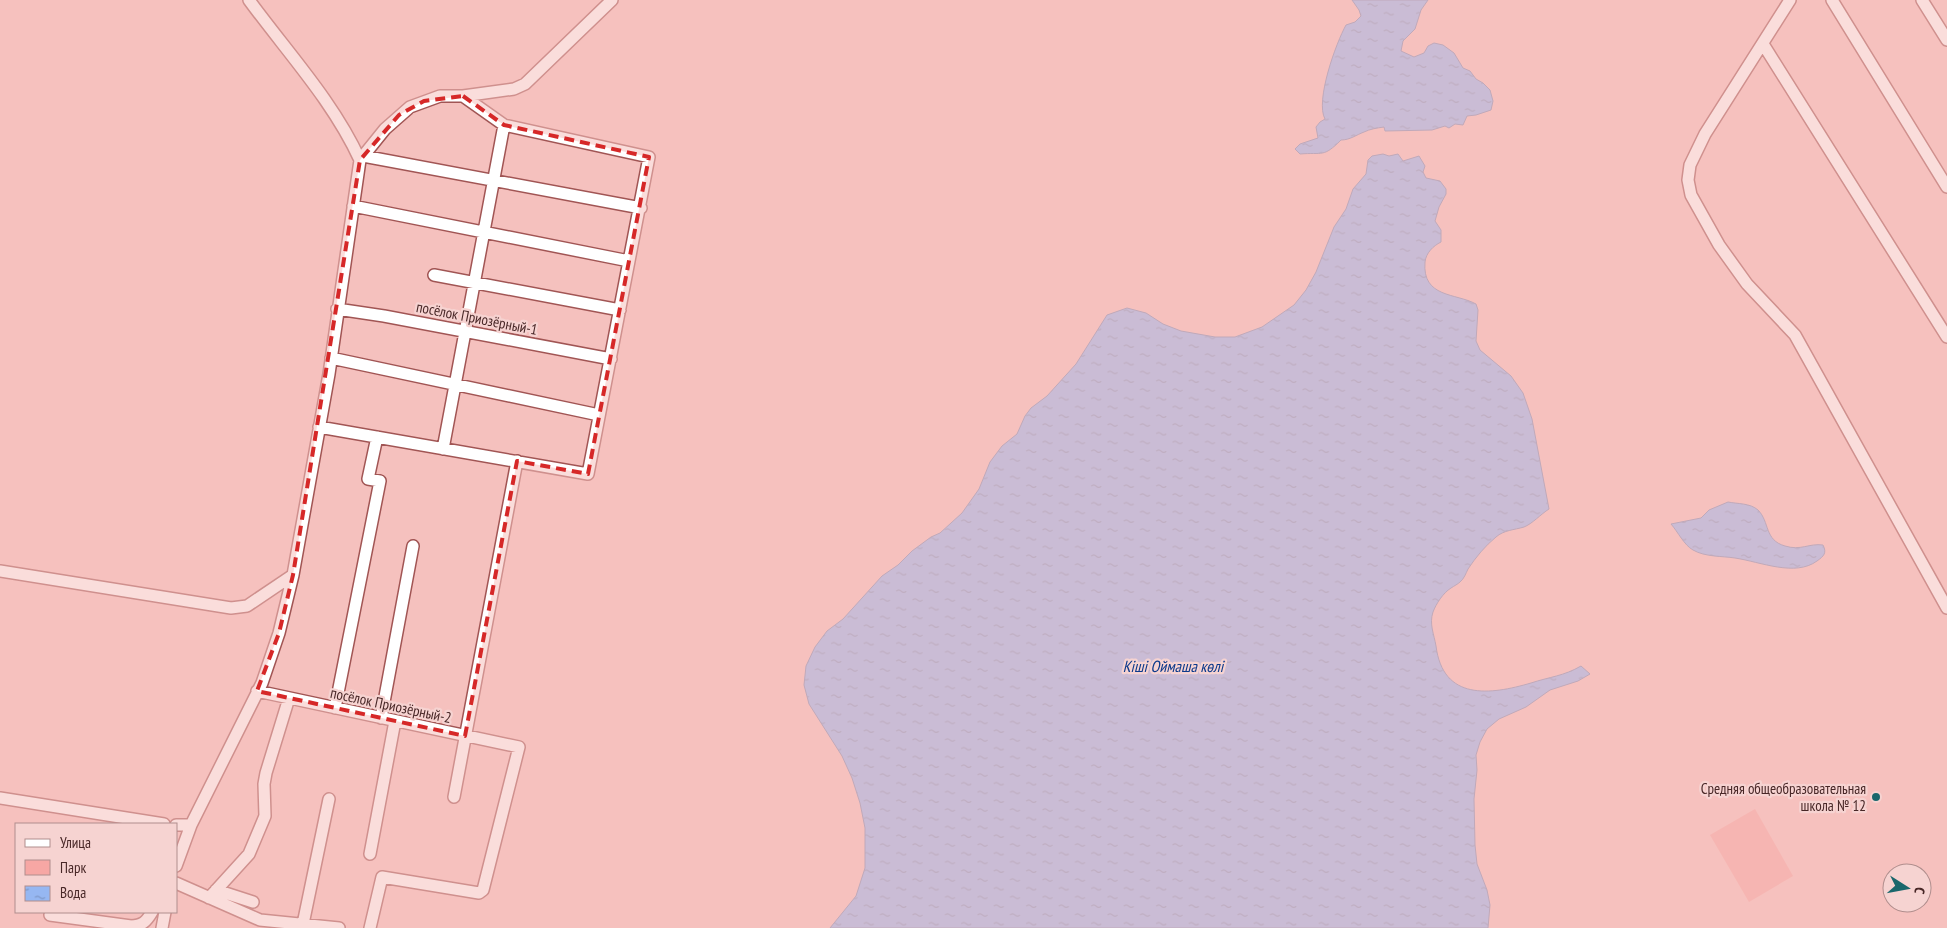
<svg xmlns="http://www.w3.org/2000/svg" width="1947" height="928" font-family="'PT Sans Narrow',sans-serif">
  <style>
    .green { fill: #f7a7a4 }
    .water { fill: url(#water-ripples); stroke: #7f8cb5 }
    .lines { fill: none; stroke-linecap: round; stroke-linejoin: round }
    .minor-casing { stroke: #a15554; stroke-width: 14 }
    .minor { stroke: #fff; stroke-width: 11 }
    .marked { fill: none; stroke: #d62828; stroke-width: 4; stroke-dasharray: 10 6; stroke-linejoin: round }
    .poi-dot { fill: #1a676c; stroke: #f6d3d1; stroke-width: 2 }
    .labels { text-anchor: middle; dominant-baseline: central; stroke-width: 4.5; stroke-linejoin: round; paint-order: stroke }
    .street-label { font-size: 15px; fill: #482727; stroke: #f6d3d1 }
    .poi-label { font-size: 15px; fill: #482727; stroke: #f6d3d1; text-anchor: end }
    .water-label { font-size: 16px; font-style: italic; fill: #0c398b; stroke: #f6d3d1 }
  </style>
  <defs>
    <pattern id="water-ripples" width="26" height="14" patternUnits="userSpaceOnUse" patternTransform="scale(1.25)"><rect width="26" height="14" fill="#96b7f2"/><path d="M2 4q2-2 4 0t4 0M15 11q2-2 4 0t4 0" fill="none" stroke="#7c95c4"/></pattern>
  </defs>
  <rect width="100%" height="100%" fill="#f5c1be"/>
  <!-- green -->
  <path class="green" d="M 1755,809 L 1793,876 L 1749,902 L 1710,835 Z"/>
  <!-- water -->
  <path class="water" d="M 1352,0 L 1428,0 L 1421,10 L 1415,29 L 1403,41 L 1401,51 L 1414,57 L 1424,53 L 1428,46 L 1434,43 L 1443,45 L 1454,53 L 1463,68 L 1470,71 L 1476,79 L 1483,83 L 1490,90 L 1493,101 L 1491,110 L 1476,115 L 1467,116 L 1463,125 L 1455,124 L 1449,128 L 1445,126 L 1432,130 L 1385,131 L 1384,127 C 1377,128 1370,129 1364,132 C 1356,135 1350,140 1341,140 C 1323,158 1323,152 1300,154 L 1295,149 L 1300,144 L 1318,138 L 1316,127 L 1320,122 L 1325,119 C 1315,101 1336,43 1346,25 L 1355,22 L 1361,16 L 1359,10 Z
    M 1383,154 L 1389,156 L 1398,154 L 1403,161 L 1419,156 L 1425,166 L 1423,172 L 1426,178 L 1440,181 L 1446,189 L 1446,194 L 1439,207 L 1435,221 L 1441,230 L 1441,242 C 1433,246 1426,253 1425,262 C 1422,298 1456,293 1476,304 L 1478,310 L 1476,341 L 1480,350 L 1511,376 L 1523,393 L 1532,419 L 1549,509 C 1541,514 1532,524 1524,527 C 1514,530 1504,530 1496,537 C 1485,546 1476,557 1468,569 C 1466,573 1464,579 1460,582 C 1458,584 1454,586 1451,588 C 1443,593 1436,604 1433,612 C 1429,624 1434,634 1436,646 C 1443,701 1490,695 1531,683 C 1549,677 1564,676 1581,666 L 1590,674 L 1578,681 L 1550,690 L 1526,707 L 1499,719 L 1487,729 L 1480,742 L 1476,755 L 1477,770 L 1474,799 L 1475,845 L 1477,864 L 1487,890 L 1490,905 L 1488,928 L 830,928 L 856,896 L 865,868 L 865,828 L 860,803 L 852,778 L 842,756 L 809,704 L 804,685 L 806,666 L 815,647 L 827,631 L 843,619 L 882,576 L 898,565 L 912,551 L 931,537 L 940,533 L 962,513 L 979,489 L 990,462 L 1002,446 L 1017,434 L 1025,416 L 1031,408 L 1047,396 L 1076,364 L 1107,315 L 1127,308 L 1146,313 L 1163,324 L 1181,331 L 1215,337 L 1235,337 L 1262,327 L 1294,305 L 1306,290 L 1316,272 L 1334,227 L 1346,209 L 1353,189 L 1366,174 L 1368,160 L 1372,156 Z
    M 1728,502 C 1738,504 1750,503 1758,510 C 1770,522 1764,540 1785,546 C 1801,551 1809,543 1823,545 C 1827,553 1824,556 1817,561 C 1795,577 1761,562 1735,558 C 1722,556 1705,557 1693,550 C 1684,545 1678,532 1671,524 L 1701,518 L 1709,510 Z"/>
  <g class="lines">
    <!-- minor casing -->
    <g class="minor-casing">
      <path id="minor" d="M 1790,0 L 1705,134 L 1690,165 L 1688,180 L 1691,195 L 1719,245 L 1747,284 L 1795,335 L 1947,608
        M 1832,0 L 1947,187
        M 1922,0 L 1947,40
        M 1763,44 L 1947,337
        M 363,156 L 641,208
        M 360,160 L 385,129 L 410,107 L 440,96 L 463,96 L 514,89 L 525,84 L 612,0
        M 353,206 L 629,261
        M 434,275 L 620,310
        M 337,309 L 384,316 L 611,359
        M 331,358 L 599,415
        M 319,427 L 588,474 L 649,157 L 504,125 L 463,96
        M 443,449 L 504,125
        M 0,571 L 231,608 L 247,606 L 293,575
        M 257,691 L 519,747 L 483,890 L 479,893 L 382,877 L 370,928
        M 335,708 L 380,481 L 368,479 L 377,437
        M 381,718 L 413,546
        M 454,797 L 517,461
        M 0,798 L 164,824
        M 176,825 L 191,825
        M 370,854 L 395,721
        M 176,866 L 191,825 L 262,683 L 279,633 L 293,575 L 329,374 L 360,160 C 333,101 287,52 249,0
        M 176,883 L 260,920 L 339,928
        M 216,890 L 253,902
        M 209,898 L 249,854 L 265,816 L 264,784 L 266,773 L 289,698
        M 50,915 L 131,926 C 143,925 146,922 152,912
        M 303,924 L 329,799
        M 162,928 L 165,912"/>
    </g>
    <!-- minor -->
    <use href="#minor" class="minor"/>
  </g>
  <!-- marked area -->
  <path d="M0 0H1947V928H0ZM 463,96 L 504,125 L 649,157 L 588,474 L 517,461 L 465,736 L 257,691 L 279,633 L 293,575 L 360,160 L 399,115 L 424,101 Z" fill="#f5c1be" fill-opacity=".55" fill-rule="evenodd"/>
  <path class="marked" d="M 463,96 L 504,125 L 649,157 L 588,474 L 517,461 L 465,736 L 257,691 L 279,633 L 293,575 L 360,160 L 399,115 L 424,101 Z"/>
  <!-- markers -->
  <circle class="poi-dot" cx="1876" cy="797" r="5"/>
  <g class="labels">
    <!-- street labels -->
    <g class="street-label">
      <text transform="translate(477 318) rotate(11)">посёлок Приозёрный-1</text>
      <text transform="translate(391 705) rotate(12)">посёлок Приозёрный-2</text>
    </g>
    <!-- poi labels -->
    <g class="poi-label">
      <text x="1866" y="788">Средняя общеобразовательная<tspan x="1866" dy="17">школа № 12</tspan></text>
    </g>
    <!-- water labels -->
    <g class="water-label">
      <text x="1173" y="666">Кіші Оймаша көлi</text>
    </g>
  </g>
  <!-- legend -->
  <rect x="15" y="823" width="162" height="90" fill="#f6d3d1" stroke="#b08e8d"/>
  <rect x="25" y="839" width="25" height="8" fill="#ffffff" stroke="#b08e8d"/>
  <text x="60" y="848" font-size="15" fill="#482727">Улица</text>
  <rect x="25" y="860" width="25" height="15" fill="#f7a7a4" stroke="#b08e8d"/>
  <text x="60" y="873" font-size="15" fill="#482727">Парк</text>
  <rect x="25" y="886" width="25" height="15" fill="url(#water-ripples)" stroke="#b08e8d"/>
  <text x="60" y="898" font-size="15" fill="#482727">Вода</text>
  <!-- north arrow -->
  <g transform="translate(1907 888) rotate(101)"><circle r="24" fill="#f6d3d1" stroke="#b08e8d"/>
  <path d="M0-4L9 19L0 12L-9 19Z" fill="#1a676c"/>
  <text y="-8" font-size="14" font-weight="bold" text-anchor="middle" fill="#482727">С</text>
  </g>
</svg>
